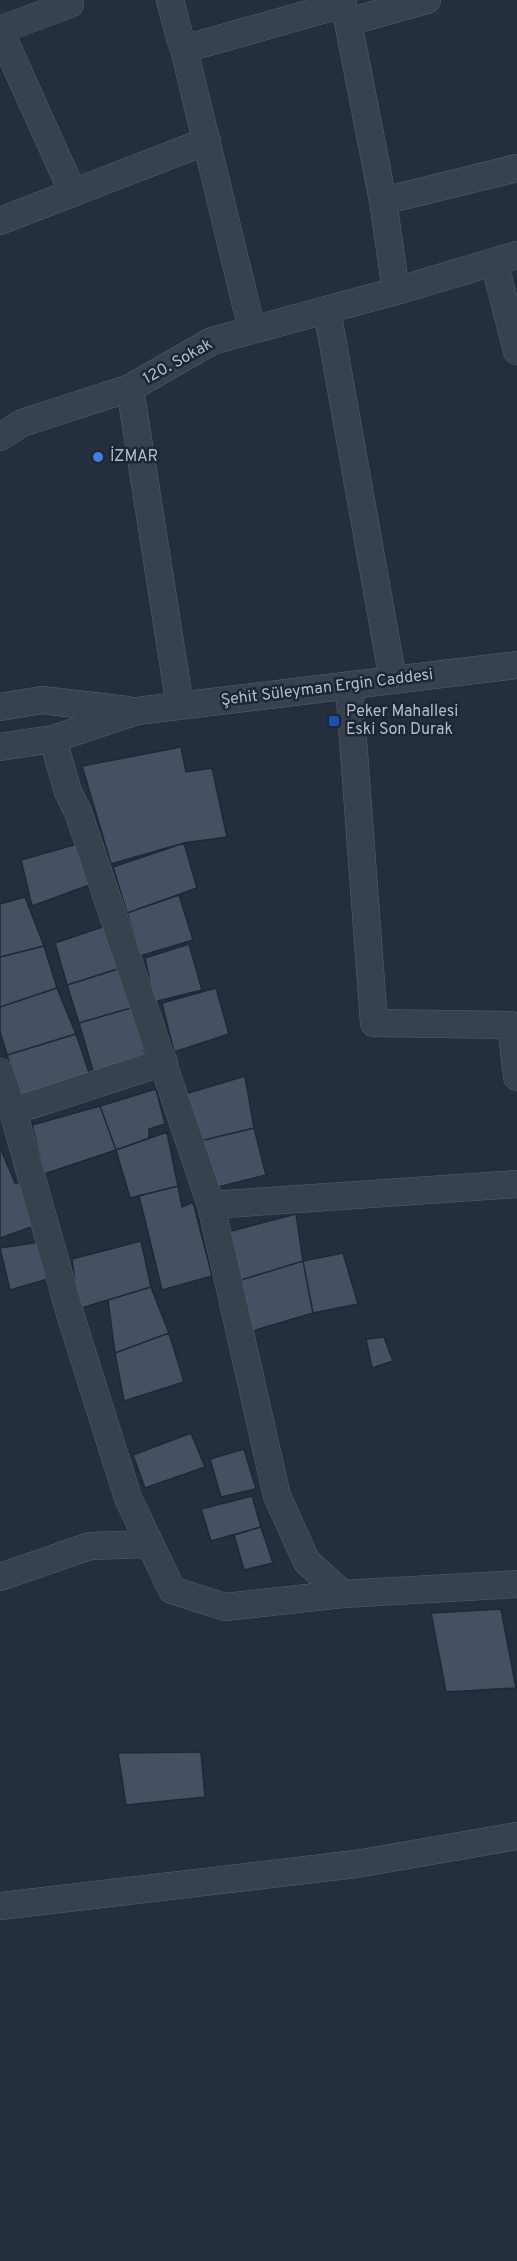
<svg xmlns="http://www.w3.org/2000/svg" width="517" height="2261" font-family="Overpass,sans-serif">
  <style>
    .building { fill: #455162; stroke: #1f2835; stroke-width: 1.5 }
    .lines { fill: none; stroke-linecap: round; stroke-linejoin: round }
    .street-casing { stroke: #565f6c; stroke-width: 28 }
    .street { stroke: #38414e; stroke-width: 27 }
    .shop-dot { fill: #3f7fe0; stroke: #1d2633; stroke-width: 2 }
    .transit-dot { fill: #1a4fb4; stroke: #1d2633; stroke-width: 2 }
    .labels { text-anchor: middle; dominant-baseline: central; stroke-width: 5; stroke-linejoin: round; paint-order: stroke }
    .street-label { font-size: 16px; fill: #b4bcc9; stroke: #1d2633 }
    .poi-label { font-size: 16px; fill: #b4bcc9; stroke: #1d2633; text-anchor: start }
  </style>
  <rect width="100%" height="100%" fill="#242f3e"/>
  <!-- building -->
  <path class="building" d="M 181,747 L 186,772 L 212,768 L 227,837 L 184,843 L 111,864 L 82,766 Z
    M 84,842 L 95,883 L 32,906 L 21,860 Z
    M 184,843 L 197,888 L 127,913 L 113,867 Z
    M 179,895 L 193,940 L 140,956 L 127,913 Z
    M 25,897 L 44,946 L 0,957 L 0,904 Z
    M 105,926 L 121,968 L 67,985 L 55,943 Z
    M 189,944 L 202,990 L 154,1002 L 145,958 Z
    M 44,946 L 57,988 L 0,1007 L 0,957 Z
    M 121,968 L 134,1007 L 79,1023 L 67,985 Z
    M 57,988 L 76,1034 L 7,1055 L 0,1031 L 0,1007 Z
    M 216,988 L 229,1034 L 174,1052 L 162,1003 Z
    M 134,1007 L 146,1058 L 94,1074 L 79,1023 Z
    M 76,1034 L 90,1075 L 21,1099 L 7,1055 Z
    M 245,1076 L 254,1128 L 200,1141 L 185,1094 Z
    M 156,1089 L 165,1124 L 149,1129 L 149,1138 L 116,1150 L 100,1106 Z
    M 100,1106 L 116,1150 L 44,1174 L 32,1125 Z
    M 254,1128 L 266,1175 L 210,1189 L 200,1141 Z
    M 167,1132 L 178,1186 L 130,1198 L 116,1150 Z
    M 0,1147 L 15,1183 L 24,1183 L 34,1226 L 0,1238 Z
    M 178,1186 L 182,1207 L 193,1202 L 212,1276 L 162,1290 L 139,1196 Z
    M 296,1214 L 303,1261 L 238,1281 L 224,1233 Z
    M 141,1241 L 151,1287 L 78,1309 L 72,1259 Z
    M 40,1242 L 48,1279 L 10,1290 L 0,1248 Z
    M 343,1253 L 358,1304 L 313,1313 L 303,1261 Z
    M 303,1261 L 313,1313 L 249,1332 L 238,1281 Z
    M 151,1287 L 169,1333 L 115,1353 L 108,1300 Z
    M 169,1333 L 184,1382 L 124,1401 L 115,1353 Z
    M 384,1337 L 393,1361 L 372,1368 L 366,1339 Z
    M 191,1433 L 205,1467 L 145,1488 L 133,1455 Z
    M 244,1449 L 256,1489 L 221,1497 L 210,1459 Z
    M 252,1496 L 261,1527 L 211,1541 L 201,1509 Z
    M 261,1527 L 273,1563 L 244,1570 L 234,1535 Z
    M 501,1609 L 516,1688 L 446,1692 L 431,1613 Z
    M 201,1752 L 205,1797 L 126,1805 L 118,1753 Z"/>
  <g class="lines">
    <!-- street casing -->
    <g class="street-casing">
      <path id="street" d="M 170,0 L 180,38 L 184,49 L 252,330
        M 341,0 L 348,22 L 383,201 L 396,291
        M 348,22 L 427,0
        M 0,30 L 70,4
        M 0,31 L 73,193
        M 184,49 L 343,4
        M 383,201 L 517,168
        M 0,221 L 207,141
        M 494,262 L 517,351
        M 327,310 L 393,680
        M 130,388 L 180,706
        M 0,437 L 22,423 L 130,388 L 212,341 L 396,291 L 517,255
        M 349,685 L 374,1023 L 511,1025 L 517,1077
        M 0,707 L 42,700 L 127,710
        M 53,739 L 68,792 L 78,812 L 211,1205 L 517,1184
        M 0,747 L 53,739 L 137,711 L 517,665
        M 0,1072 L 13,1111 L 71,1317 L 128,1498 L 172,1590 L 225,1607 L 343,1594 L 517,1584
        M 13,1111 L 164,1062
        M 211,1205 L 277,1496 L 307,1562 L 343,1594
        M 0,1577 L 90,1546 L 148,1544
        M 0,1906 L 356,1864 L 517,1836"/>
    </g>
    <!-- street -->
    <use href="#street" class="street"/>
  </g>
  <!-- markers -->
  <circle class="shop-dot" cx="98" cy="457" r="6"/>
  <rect class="transit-dot" x="328" y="715" width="12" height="12" rx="3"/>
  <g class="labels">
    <!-- street labels -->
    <g class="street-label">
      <text transform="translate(178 362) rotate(-29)">120. Sokak</text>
      <text transform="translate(327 688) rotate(-7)">Şehit Süleyman Ergin Caddesi</text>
    </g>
    <!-- poi labels -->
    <g class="poi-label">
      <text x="110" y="457">İZMAR</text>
      <text x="346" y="712">Peker Mahallesi<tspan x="346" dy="18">Eski Son Durak</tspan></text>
    </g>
  </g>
</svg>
